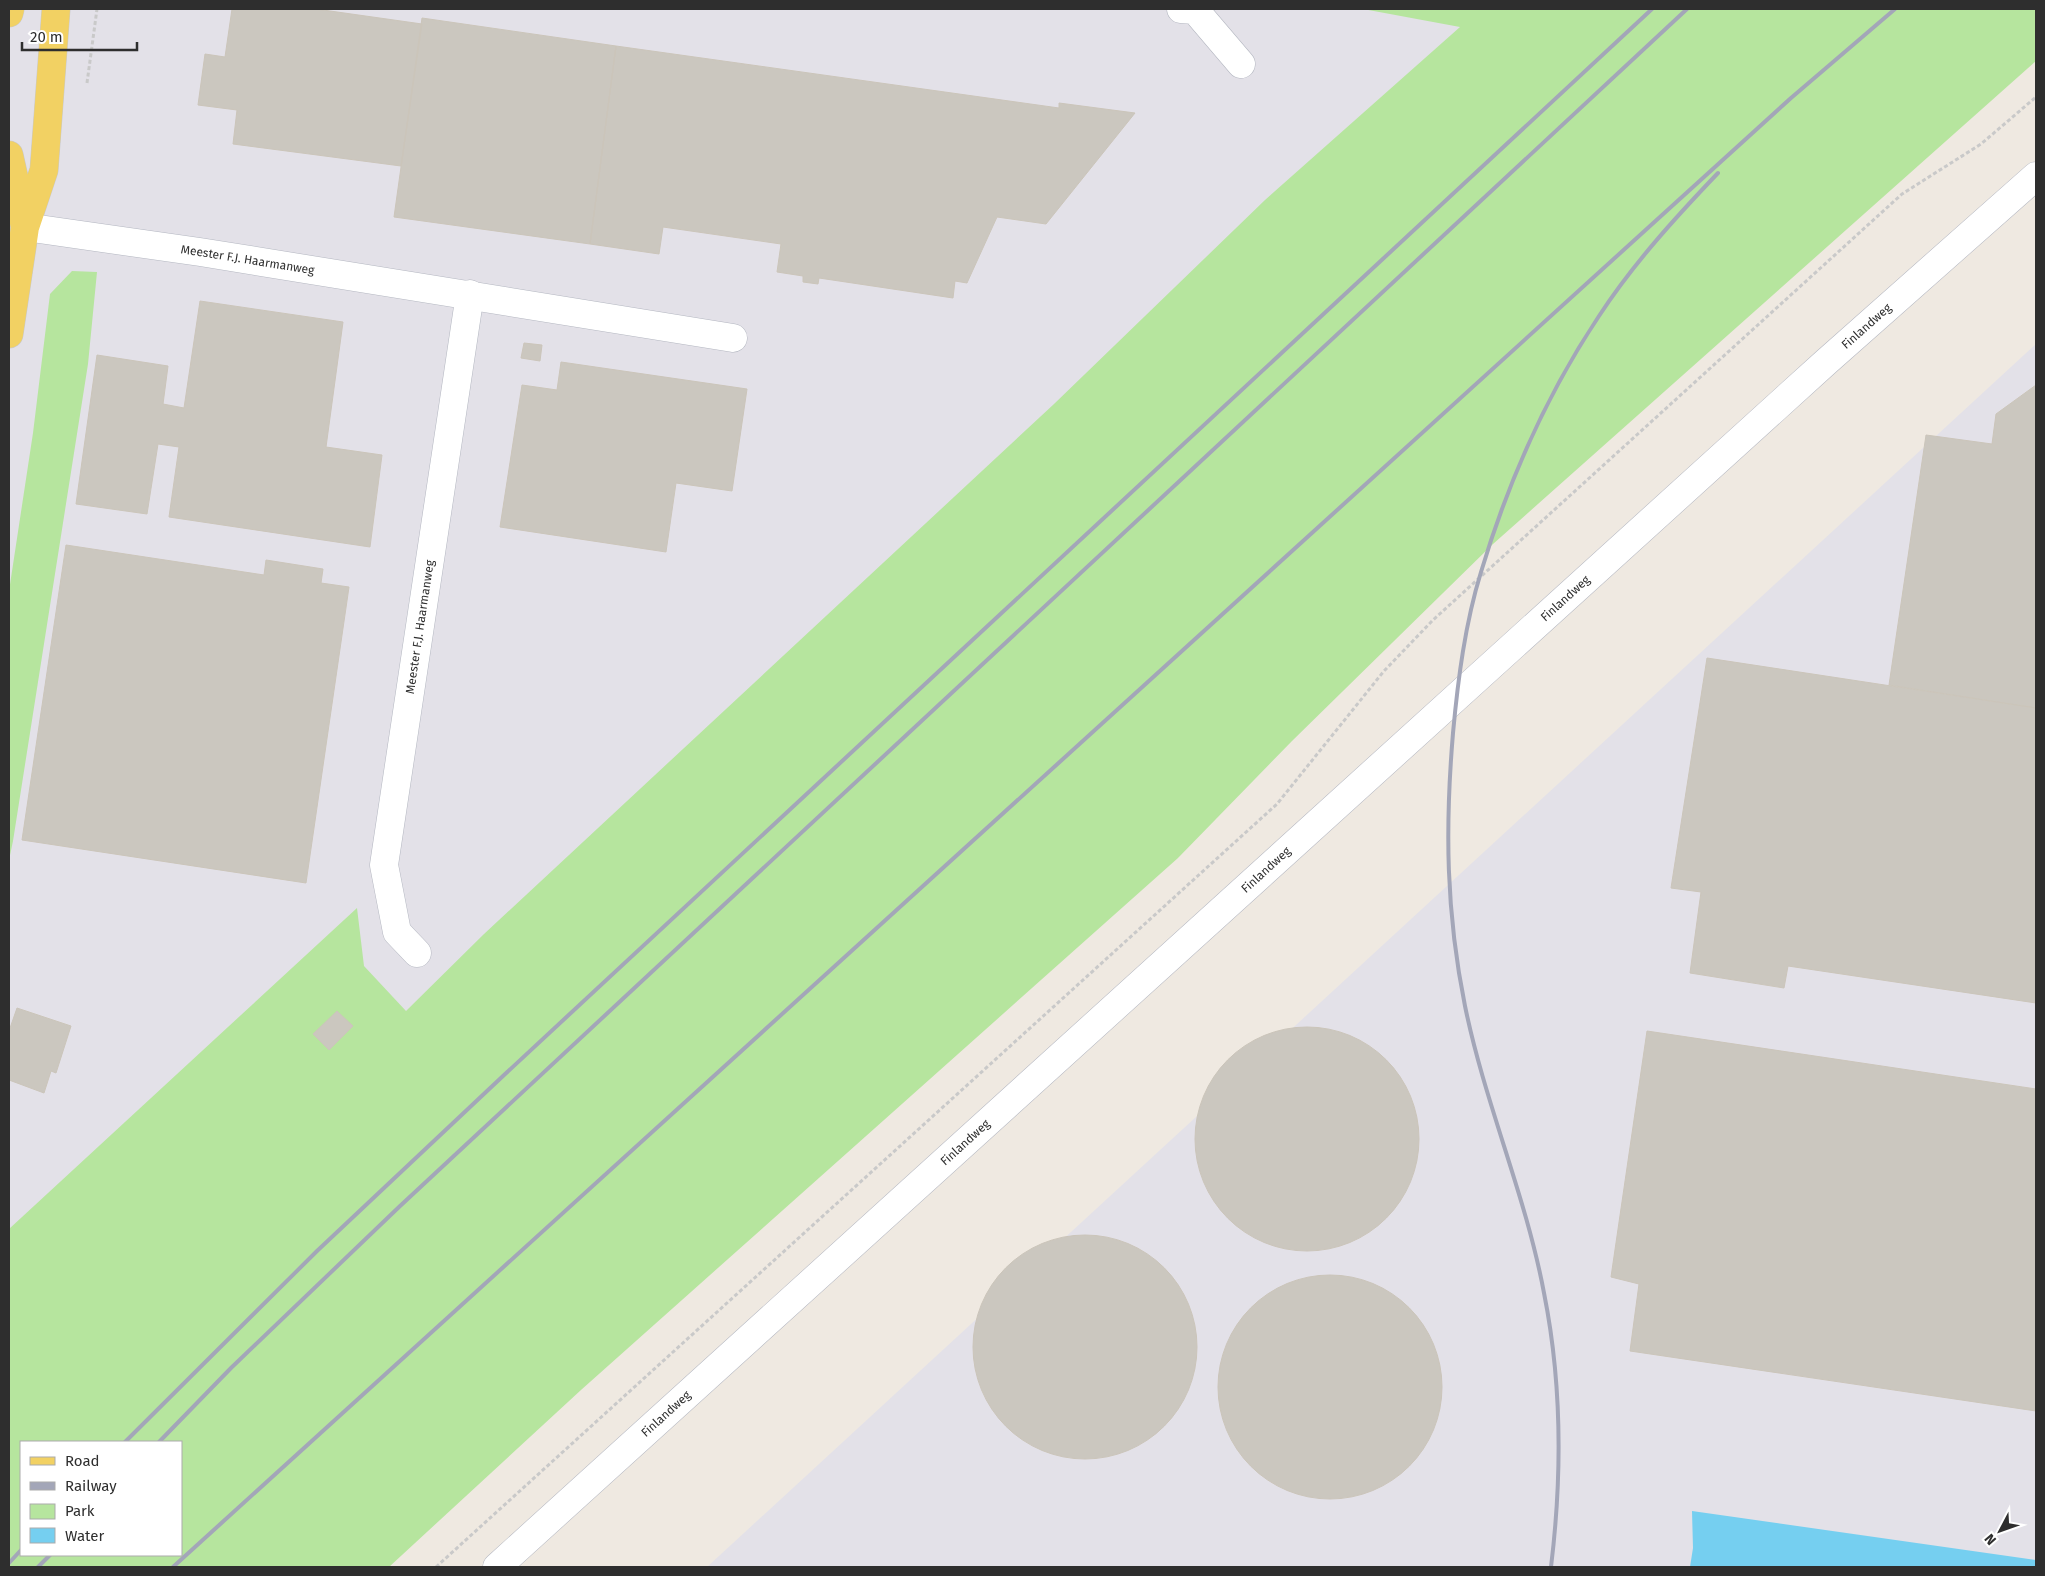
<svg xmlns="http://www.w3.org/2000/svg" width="2045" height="1576" font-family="'Fira Sans',sans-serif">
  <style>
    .industrial { fill: #e3e1e8 }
    .green { fill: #b6e59e; fill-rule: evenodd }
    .water { fill: #75cff0 }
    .building { fill: #cbc7bf; stroke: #cbc5ba }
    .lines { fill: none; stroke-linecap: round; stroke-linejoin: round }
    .minor-casing { stroke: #b4b7c1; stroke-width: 29 }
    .major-casing { stroke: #c9c9c9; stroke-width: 29 }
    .path { stroke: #c9c9c9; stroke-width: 3; stroke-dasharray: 4 2.5; stroke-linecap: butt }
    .minor { stroke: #fff; stroke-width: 28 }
    .major { stroke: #f2d163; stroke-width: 28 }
    .rail { stroke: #a3a6b8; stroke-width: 4 }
    .labels { text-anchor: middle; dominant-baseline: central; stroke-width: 4.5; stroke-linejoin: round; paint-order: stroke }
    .street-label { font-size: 12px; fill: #2e2e2e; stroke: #fff }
  </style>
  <rect width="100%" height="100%" fill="#efe9e1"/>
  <!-- industrial -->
  <path class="industrial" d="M 9,9 L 1486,9 L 409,1016 L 9,1379 Z
    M 2036,344 L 2036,1567 L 707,1567 Z"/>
  <!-- green -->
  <path class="green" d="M 1363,9 L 2036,9 L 2036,61 L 1493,544 L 1292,741 L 1178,858 L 581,1390 L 389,1567 L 9,1567 L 9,1229 L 357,908 L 364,966 L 406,1011 L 484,934 L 1054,404 L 1265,200 L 1460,27 ZM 21,1442 L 181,1442 L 181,1555 L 21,1555 Z
    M 72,271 L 97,272 L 88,364 L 13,841 L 9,860 L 9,591 L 33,433 L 50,294 Z"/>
  <!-- water -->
  <path class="water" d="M 1692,1511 L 2036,1560 L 2036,1567 L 1690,1567 L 1693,1548 Z"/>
  <!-- building -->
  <path class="building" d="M 232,9 L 316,9 L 422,24 L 401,166 L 233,144 L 237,110 L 198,105 L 205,54 L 225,57 Z
    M 422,18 L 616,46 L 590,244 L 394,217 Z
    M 616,46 L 1059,108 L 1059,103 L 1135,113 L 1046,224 L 997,217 L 967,283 L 955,281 L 953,298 L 819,278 L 818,284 L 803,282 L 803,276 L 777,272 L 781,244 L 663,227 L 659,254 L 590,244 Z
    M 200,301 L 343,322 L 326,447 L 382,455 L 370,547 L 169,517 L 179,447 L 158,444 L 147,514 L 76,504 L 97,355 L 168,366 L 163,404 L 184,408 Z
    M 524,343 L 542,345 L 540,361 L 521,358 Z
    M 561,362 L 747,389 L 732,491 L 676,483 L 666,552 L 500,527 L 522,385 L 557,390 Z
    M 2036,385 L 2036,708 L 1889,685 L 1926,435 L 1992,444 L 1996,414 Z
    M 66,545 L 264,575 L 266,560 L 323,569 L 321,583 L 349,587 L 306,883 L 22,840 Z
    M 1707,658 L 2036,708 L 2036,1003 L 1788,966 L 1784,988 L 1690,973 L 1701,892 L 1671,888 Z
    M 17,1008 L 71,1026 L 56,1073 L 51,1071 L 44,1093 L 9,1080 L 9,1031 Z
    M 337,1011 L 353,1026 L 329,1050 L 313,1034 Z
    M1195 1139a112 112 0 1 1 224 0a112 112 0 1 1-224 0Z
    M 1647,1031 L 2036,1089 L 2036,1411 L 1630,1351 L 1639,1284 L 1611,1277 Z
    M973 1347a112 112 0 1 1 224 0a112 112 0 1 1-224 0Z
    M1218 1387a112 112 0 1 1 224 0a112 112 0 1 1-224 0Z"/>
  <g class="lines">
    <!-- minor casing -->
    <g class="minor-casing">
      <g id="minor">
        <path d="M 1181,9 L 1195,10 L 1241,64"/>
        <path id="s1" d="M 25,227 L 200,252 L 733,338"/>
        <path id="s2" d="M 417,953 L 397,932 L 384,865 L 470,294"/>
        <path id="s3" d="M 497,1567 L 1826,362 L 2036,176"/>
      </g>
    </g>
    <!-- major casing -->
    <g class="major-casing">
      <path id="major" d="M 9,13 L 10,9
        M 9,155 L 25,227
        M 9,334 L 25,227 L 44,170 L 56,9"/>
    </g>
    <!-- path -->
    <path class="path" d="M 87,83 L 97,9
      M 436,1567 L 1277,804 L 1384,671 L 1433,620 L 1902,194 L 1981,144 L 2036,97"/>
    <!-- minor -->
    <use href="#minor" class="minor"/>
    <!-- major -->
    <use href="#major" class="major"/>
    <!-- rail -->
    <path class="rail" d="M 125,1442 L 317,1251 L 503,1076 L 1652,9
      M 159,1442 L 231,1368 L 399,1207 L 1687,9
      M 9,1563 L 21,1550
      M 38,1567 L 50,1555
      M 173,1567 L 1791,98 L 1895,9
      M 1551,1567 C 1562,1477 1562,1383 1544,1293 C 1526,1196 1485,1104 1465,1006 C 1446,912 1445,828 1453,733 C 1458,679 1465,624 1481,572 C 1508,482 1547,394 1599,316 C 1633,264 1675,218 1718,173"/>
  </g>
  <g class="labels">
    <!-- street labels -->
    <g class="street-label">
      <text stroke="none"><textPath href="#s1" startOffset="225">Meester F.J. Haarmanweg</textPath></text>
      <text stroke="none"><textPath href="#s3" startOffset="1848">Finlandweg</textPath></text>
      <text stroke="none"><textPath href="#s3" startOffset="1442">Finlandweg</textPath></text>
      <text stroke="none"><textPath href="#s2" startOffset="338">Meester F.J. Haarmanweg</textPath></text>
      <text stroke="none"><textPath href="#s3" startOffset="1038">Finlandweg</textPath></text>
      <text stroke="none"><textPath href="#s3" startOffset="632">Finlandweg</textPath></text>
      <text stroke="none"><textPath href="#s3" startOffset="228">Finlandweg</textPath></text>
    </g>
  </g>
  <!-- border -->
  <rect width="2045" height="1576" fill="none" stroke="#2e2e2e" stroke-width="20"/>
  <!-- legend -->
  <rect x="20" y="1441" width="162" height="115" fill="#ffffff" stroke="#ababab"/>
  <rect x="30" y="1457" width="25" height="8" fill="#f2d163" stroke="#ababab"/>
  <text x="65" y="1466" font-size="15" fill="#2e2e2e">Road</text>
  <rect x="30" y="1482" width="25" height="8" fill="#a3a6b8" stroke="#ababab"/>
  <text x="65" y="1491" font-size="15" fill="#2e2e2e">Railway</text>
  <rect x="30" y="1504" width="25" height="15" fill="#b6e59e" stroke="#ababab"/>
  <text x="65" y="1516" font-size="15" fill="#2e2e2e">Park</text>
  <rect x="30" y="1528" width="25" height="15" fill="#75cff0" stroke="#ababab"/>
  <text x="65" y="1541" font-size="15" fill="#2e2e2e">Water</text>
  <!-- north arrow -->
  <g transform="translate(2000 1531) rotate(229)" stroke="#ffffff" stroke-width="4" paint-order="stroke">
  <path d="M0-4L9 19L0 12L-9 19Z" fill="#2e2e2e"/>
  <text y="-8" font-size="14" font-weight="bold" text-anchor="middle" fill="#2e2e2e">N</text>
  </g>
  <!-- scale -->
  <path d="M22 42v8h115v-8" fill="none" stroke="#2e2e2e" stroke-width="2.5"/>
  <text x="30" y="42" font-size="15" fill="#2e2e2e" stroke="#ffffff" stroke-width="4" paint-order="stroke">20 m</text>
</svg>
